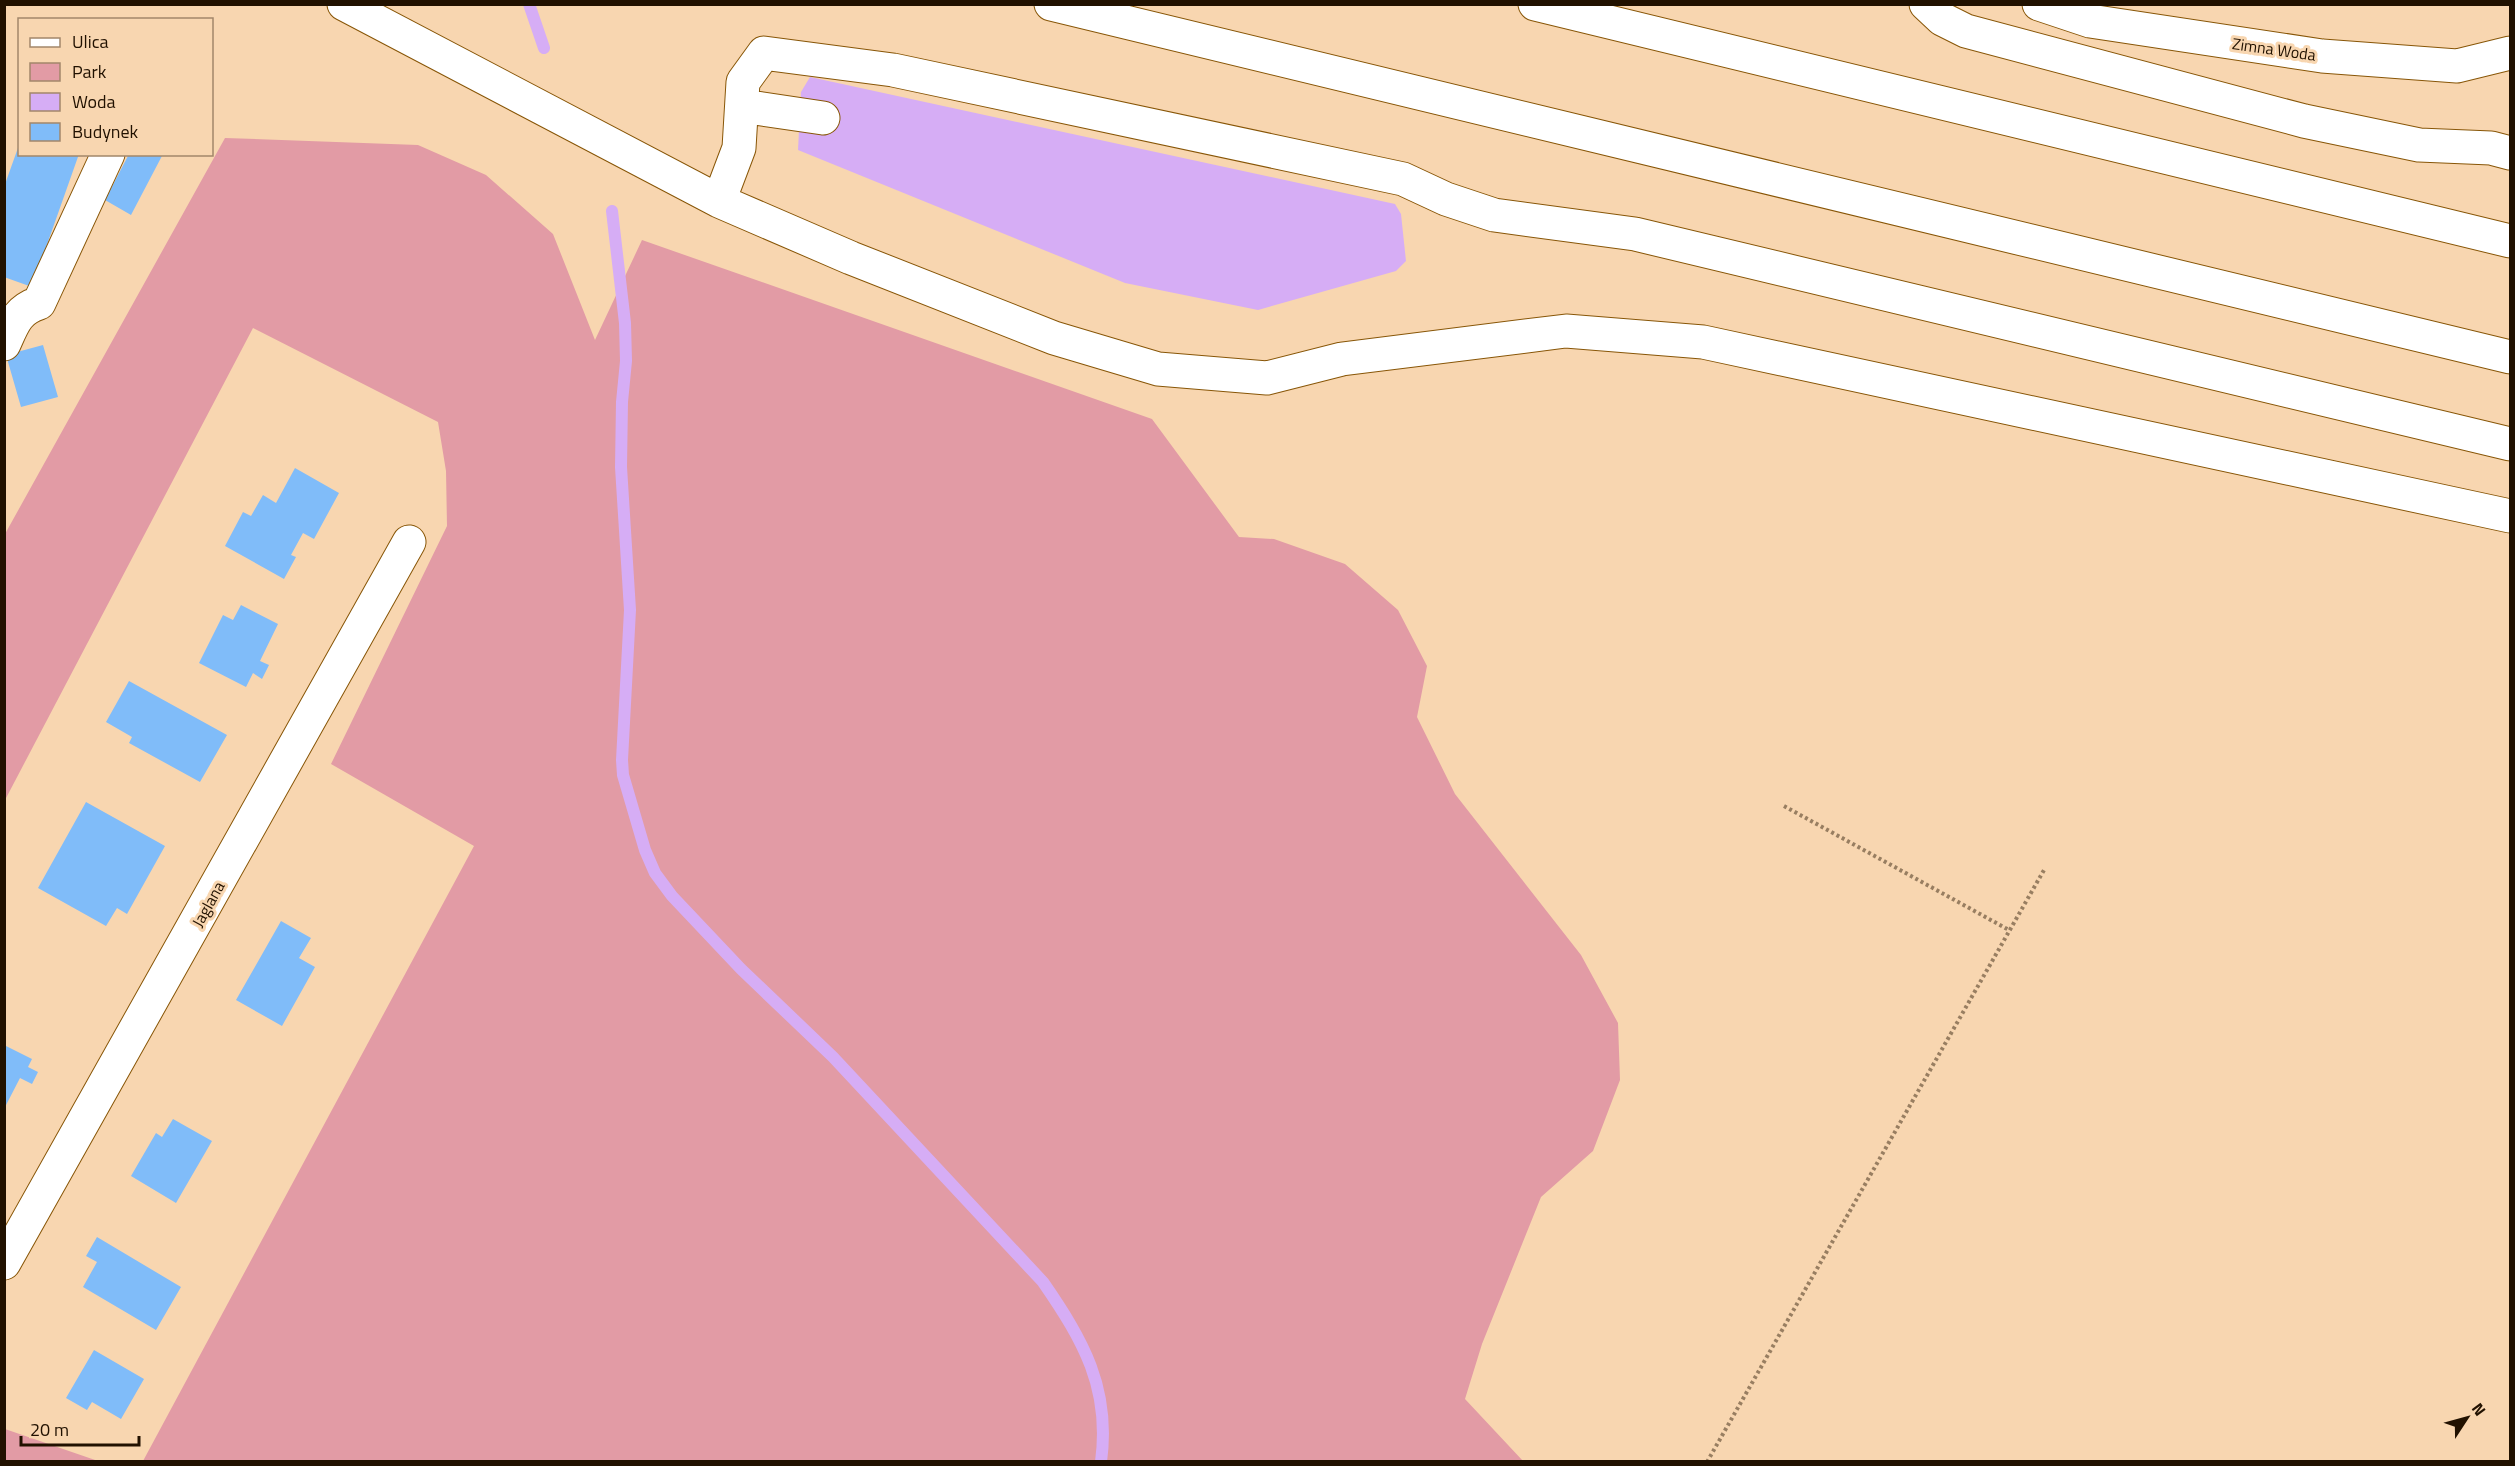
<svg xmlns="http://www.w3.org/2000/svg" width="2515" height="1466" font-family="'Titillium Web',sans-serif">
  <style>
    .green { fill: #e29ba5 }
    .water { fill: #d6adf5 }
    .lines { fill: none; stroke-linecap: round; stroke-linejoin: round }
    .stream { stroke: #d6adf5; stroke-width: 12 }
    .building { fill: #80bcf9 }
    .minor-casing { stroke: #885607; stroke-width: 35 }
    .highway-casing { stroke: #885607; stroke-width: 35 }
    .path { stroke: #987e61; stroke-width: 4; stroke-dasharray: 3 3; stroke-linecap: butt }
    .minor { stroke: #fff; stroke-width: 33 }
    .highway { stroke: #fff; stroke-width: 33 }
    .labels { text-anchor: middle; dominant-baseline: central; stroke-width: 6; stroke-linejoin: round; paint-order: stroke }
    .street-label { font-size: 16px; fill: #211100; stroke: #f8d6b0 }
  </style>
  <rect width="100%" height="100%" fill="#f8d6b0"/>
  <!-- green -->
  <path class="green" d="M 225,138 L 418,145 L 486,175 L 553,234 L 595,340 L 642,240 L 1152,419 L 1239,537 L 1274,539 L 1345,564 L 1398,610 L 1427,666 L 1417,717 L 1455,794 L 1581,955 L 1618,1023 L 1620,1080 L 1593,1151 L 1541,1197 L 1482,1344 L 1465,1399 L 1523,1461 L 143,1461 L 474,846 L 331,764 L 447,526 L 446,471 L 438,422 L 253,328 L 5,800 L 5,534 Z
    M 5,1429 L 98,1461 L 5,1461 Z"/>
  <!-- water -->
  <path class="water" d="M 810,77 L 1395,204 L 1401,214 L 1406,261 L 1396,271 L 1258,310 L 1125,283 L 798,150 L 801,92 Z"/>
  <g class="lines">
    <!-- stream -->
    <path class="stream" d="M 529,4 L 544,48
      M 612,211 L 625,323 L 626,361 L 622,402 L 621,467 L 630,610 L 622,760 L 623,775 L 645,850 L 655,873 L 672,896 L 741,969 L 833,1057 L 1043,1282 C 1083,1340 1111,1388 1101,1462"/>
  </g>
  <!-- building -->
  <path class="building" d="M 19,145 L 20,154 L 79,154 L 32,287 L 4,277 L 4,187 Z
    M 129,154 L 163,154 L 131,215 L 105,200 Z
    M 43,345 L 58,397 L 21,407 L 6,355 Z
    M 295,468 L 339,493 L 314,539 L 303,533 L 291,555 L 296,557 L 284,579 L 225,546 L 243,512 L 251,516 L 263,495 L 276,503 Z
    M 241,605 L 278,624 L 260,661 L 269,665 L 262,679 L 253,673 L 246,687 L 199,663 L 223,615 L 233,620 Z
    M 129,681 L 227,735 L 200,782 L 129,743 L 132,737 L 106,722 Z
    M 86,802 L 165,846 L 127,914 L 117,908 L 106,926 L 38,888 Z
    M 281,921 L 311,938 L 299,958 L 315,967 L 282,1026 L 236,1000 Z
    M 4,1045 L 32,1059 L 28,1067 L 38,1072 L 32,1084 L 20,1078 L 4,1109 Z
    M 173,1119 L 212,1141 L 176,1203 L 131,1176 L 156,1133 L 162,1137 Z
    M 97,1237 L 181,1287 L 156,1330 L 83,1287 L 97,1262 L 86,1256 Z
    M 94,1350 L 144,1379 L 121,1419 L 92,1402 L 87,1410 L 66,1398 Z"/>
  <g class="lines">
    <!-- minor casing -->
    <g class="minor-casing">
      <path id="minor" d="M 344,4 L 719,201 L 851,258 L 1054,338 L 1158,369 L 1267,378 L 1342,359 L 1566,331 L 1703,342 L 2510,516
        M 1926,4 L 1942,19 L 1966,31 L 2304,121 L 2419,145 L 2491,148 L 2510,153
        M 2039,4 L 2090,21 L 2322,56 L 2457,66 L 2510,53
        M 742,106 L 823,118
        M 719,201 L 739,148 L 743,82 L 764,53 L 893,70 L 1403,179 L 1446,199 L 1494,215 L 1635,234 L 2510,444
        M 4,344 C 13,324 17,310 39,303 L 108,154
        M 4,1263 L 409,542"/>
    </g>
    <!-- highway casing -->
    <g class="highway-casing">
      <path id="highway" d="M 1051,4 L 2510,357
        M 1535,4 L 2510,241"/>
    </g>
    <!-- path -->
    <path class="path" d="M 1784,806 L 2009,930
      M 1707,1462 L 2044,870"/>
    <!-- minor -->
    <use href="#minor" class="minor"/>
    <!-- highway -->
    <use href="#highway" class="highway"/>
  </g>
  <g class="labels">
    <!-- street labels -->
    <g class="street-label">
      <text transform="translate(2274 49) rotate(8)">Zimna Woda</text>
      <text transform="translate(208 904) rotate(-61)">Jaglana</text>
    </g>
  </g>
  <!-- border -->
  <rect width="2515" height="1466" fill="none" stroke="#211100" stroke-width="12"/>
  <!-- legend -->
  <rect x="18" y="18" width="195" height="138" fill="#f8d6b0" stroke="#a2876a" stroke-width="1.5"/>
  <rect x="30" y="38" width="30" height="9" fill="#ffffff" stroke="#a2876a" stroke-width="1.5"/>
  <text x="72" y="48" font-size="18" fill="#211100">Ulica</text>
  <rect x="30" y="63" width="30" height="18" fill="#e29ba5" stroke="#a2876a" stroke-width="1.5"/>
  <text x="72" y="78" font-size="18" fill="#211100">Park</text>
  <rect x="30" y="93" width="30" height="18" fill="#d6adf5" stroke="#a2876a" stroke-width="1.5"/>
  <text x="72" y="108" font-size="18" fill="#211100">Woda</text>
  <rect x="30" y="123" width="30" height="18" fill="#80bcf9" stroke="#a2876a" stroke-width="1.5"/>
  <text x="72" y="138" font-size="18" fill="#211100">Budynek</text>
  <!-- north arrow -->
  <g transform="translate(2467 1418) rotate(54)" stroke="#f8d6b0" stroke-width="4.5" paint-order="stroke">
  <path d="M0-4.5L10 22L0 15L-10 22Z" fill="#211100"/>
  <text y="-9" font-size="16" font-weight="bold" text-anchor="middle" fill="#211100">N</text>
  </g>
  <!-- scale -->
  <path d="M21 1436v9h118v-9" fill="none" stroke="#211100" stroke-width="3"/>
  <text x="30" y="1436" font-size="18" fill="#211100" stroke="#f8d6b0" stroke-width="4.5" paint-order="stroke">20 m</text>
</svg>
